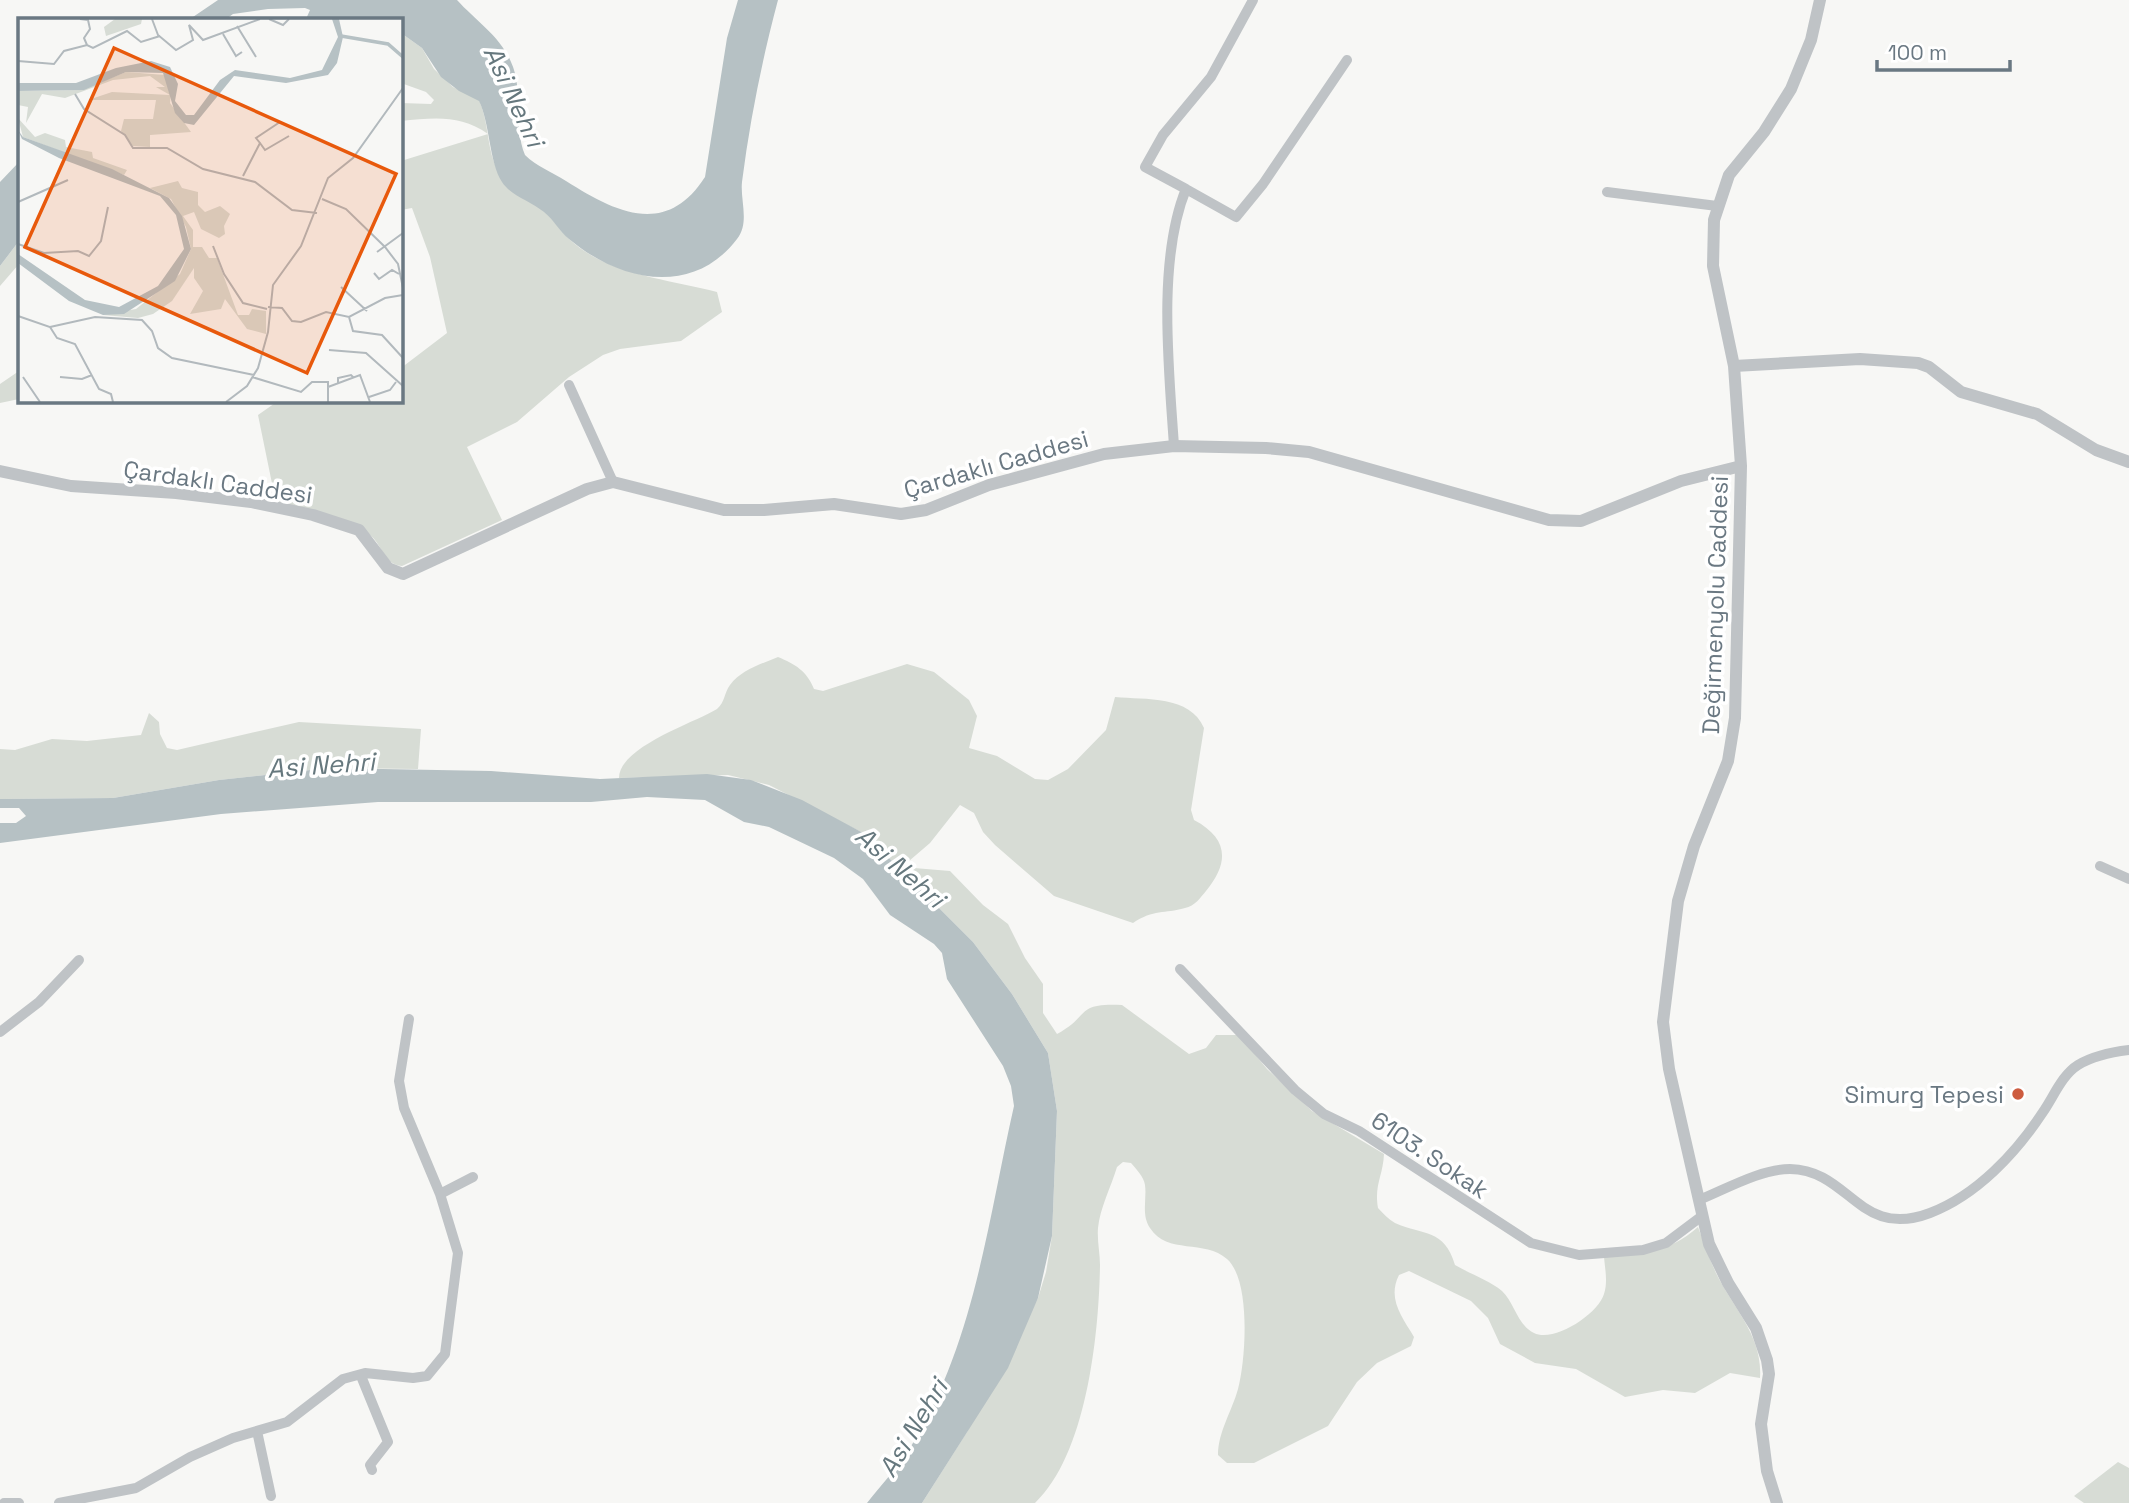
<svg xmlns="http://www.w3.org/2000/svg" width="2129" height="1503" font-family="'Space Grotesk',sans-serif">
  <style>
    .green { fill: #d7dcd5 }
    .water { fill: #b6c1c4 }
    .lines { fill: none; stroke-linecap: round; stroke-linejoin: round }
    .minor { stroke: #bfc3c6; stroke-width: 10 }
    .tertiary { stroke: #bfc3c6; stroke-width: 12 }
    .poi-dot { fill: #cd5c3f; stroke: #fff; stroke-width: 2.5 }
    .labels { text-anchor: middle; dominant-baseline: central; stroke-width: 7; stroke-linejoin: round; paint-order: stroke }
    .street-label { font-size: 24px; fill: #6a7882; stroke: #fff }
    .poi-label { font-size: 24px; fill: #6a7882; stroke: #fff; text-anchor: end }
    .water-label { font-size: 26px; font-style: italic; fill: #66787e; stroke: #fff }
    .inset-river { fill: none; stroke: #b6c1c4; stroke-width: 3.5 }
    .inset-road { fill: none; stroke: #b2b9bd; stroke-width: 2 }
    .view { fill: #e8590c; fill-opacity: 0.15; stroke: #e8590c; stroke-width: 3.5 }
    .inset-edge { fill: none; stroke: #6a7882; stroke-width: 3.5 }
  </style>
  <rect width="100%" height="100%" fill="#f7f7f5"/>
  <!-- green -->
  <path class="green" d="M 401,33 L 422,48 L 434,69 L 453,87 L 479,100 C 488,120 487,143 494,162 C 505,193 526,195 547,214 C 555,221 560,231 568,238 C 606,275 668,279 717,292 L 722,312 L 681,341 L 620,349 L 603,355 L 569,377 L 517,422 L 467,447 L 502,520 L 402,566 C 383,565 381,540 367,533 C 339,520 305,513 276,503 L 258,415 L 278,401 L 401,401 L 401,368 L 447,333 L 430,257 L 412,208 L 401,210 L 401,161 L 488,134 C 460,114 433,118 401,121 L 401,103 L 431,104 L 434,100 L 426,92 L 401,83 Z
    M 19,241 L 19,264 L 0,286 L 0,266 Z
    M 19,371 L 19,399 L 0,403 L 0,384 Z
    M 778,657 C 795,664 807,671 814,689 L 823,691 L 907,664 L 934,672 L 969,700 L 977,716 L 969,748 L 997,756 L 1035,779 L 1048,780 L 1068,769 L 1106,730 L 1115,697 C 1146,700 1190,695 1204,728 L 1191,810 L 1194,820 C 1228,838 1230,862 1206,891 C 1200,898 1195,906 1185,908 C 1164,914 1154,909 1133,923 L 1054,896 L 995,845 L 983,832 L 974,813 L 960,805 L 930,843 L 902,867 L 950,871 L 983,905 L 1008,924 L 1025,958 L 1043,984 L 1043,1013 L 1057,1034 C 1092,1015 1074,1003 1122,1005 L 1189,1054 L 1206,1048 L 1216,1035 L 1239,1035 L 1267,1069 L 1312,1111 L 1384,1154 C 1383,1176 1374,1185 1378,1208 C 1383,1213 1388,1219 1395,1223 C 1424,1236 1444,1228 1455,1265 C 1470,1274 1489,1280 1502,1291 C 1514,1302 1518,1326 1534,1333 C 1554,1343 1598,1314 1604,1294 C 1608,1282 1605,1269 1604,1257 C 1643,1253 1667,1254 1698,1227 C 1704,1243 1709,1258 1716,1273 C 1733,1308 1763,1336 1760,1378 L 1730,1373 L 1695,1393 L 1663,1390 L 1625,1397 L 1576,1369 L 1535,1363 L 1500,1344 L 1488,1318 L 1471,1301 L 1409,1271 L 1399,1275 C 1387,1299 1402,1317 1414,1337 L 1411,1346 L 1377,1363 L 1357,1382 L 1328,1426 L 1254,1463 L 1227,1463 L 1218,1455 C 1218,1432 1232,1411 1238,1389 C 1246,1359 1251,1280 1227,1259 C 1205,1239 1167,1255 1150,1228 C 1141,1215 1147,1199 1145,1185 C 1144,1177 1136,1169 1131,1163 L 1123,1162 L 1117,1167 C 1111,1187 1100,1208 1098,1228 C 1097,1241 1100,1253 1100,1265 C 1099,1333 1087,1454 1035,1503 L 922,1503 L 967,1432 L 1038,1298 L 1046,1272 L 1052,1236 L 1057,1111 L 1048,1053 L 1012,994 L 973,942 L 865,834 L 769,785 L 728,775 L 619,778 C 619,747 694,723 717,709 C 725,702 724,693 730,685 C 741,670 761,664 778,657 Z
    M 149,713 L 159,722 L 160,734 L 167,748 L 177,750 L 299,722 L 421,729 L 418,769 L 329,768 L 219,780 L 113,798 L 0,799 L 0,749 L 15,750 L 52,739 L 87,741 L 141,735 Z
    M 2118,1462 L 2129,1468 L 2129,1503 L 2084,1503 L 2074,1496 Z"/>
  <!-- water -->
  <path class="water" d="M 218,0 L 457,0 C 475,20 500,36 511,62 C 524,90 513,126 525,155 C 536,166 552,172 566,181 C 615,212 666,238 705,177 L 727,38 L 738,0 L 778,0 C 762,60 750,120 742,182 C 740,200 750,223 737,239 C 693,297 620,282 569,239 C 560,232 554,220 544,212 C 531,201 511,196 502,182 C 489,162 490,123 479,101 L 459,91 L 441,77 L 422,48 L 401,33 L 401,19 L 306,19 L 310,10 L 305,8 L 268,9 L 233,14 L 226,19 L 190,19 Z
    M 19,162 L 19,241 L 0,266 L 0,182 Z
    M 329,768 L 491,771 L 600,779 L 707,774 L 751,780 L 802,800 L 865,834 L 973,942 L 1012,994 L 1048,1053 L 1057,1111 L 1052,1236 L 1038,1298 L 1008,1368 L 922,1503 L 867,1503 C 881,1485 898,1467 910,1448 C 975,1341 987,1225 1014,1106 L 1011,1086 L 1003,1066 L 947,979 L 942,953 L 934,944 L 890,915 L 863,879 L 834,858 L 769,827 L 744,822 L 705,800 L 647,797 L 591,802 L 378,802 L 221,814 L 0,843 L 0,823 L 16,823 L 26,816 L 19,808 L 0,808 L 0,799 L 113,798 L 219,780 Z"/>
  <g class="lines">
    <!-- minor -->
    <path class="minor" d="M 1186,189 L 1236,217 L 1263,184 L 1347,60
      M 1607,192 L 1717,206
      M 569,385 L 613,482
      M 1174,446 C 1169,370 1157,260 1186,189 L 1145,167 L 1163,135 L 1211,77 L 1253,0
      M 2100,866 L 2129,879
      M 1180,969 L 1295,1090 L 1324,1114 L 1359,1131 L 1531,1243 L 1579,1255 L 1643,1250 L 1666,1243 L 1702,1216
      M 0,1032 L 39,1002 L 79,960
      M 440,1194 L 473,1177
      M 1699,1200 C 1726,1189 1761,1169 1790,1169 C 1850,1170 1859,1240 1930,1213 C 1977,1195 2016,1153 2043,1112 C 2054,1096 2062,1075 2078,1065 C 2093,1056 2112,1052 2129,1050
      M 361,1376 L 388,1442 L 370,1465 L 372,1470
      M 257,1431 L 271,1496
      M 4,1503 L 19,1503
      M 59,1503 L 136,1488 L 190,1457 L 233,1438 L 287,1422 L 343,1379 L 365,1373 L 413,1378 L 427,1376 L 445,1354 L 458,1253 L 440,1194 L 404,1108 L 399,1081 L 409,1019"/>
    <!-- tertiary -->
    <path class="tertiary" d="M 1734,366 L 1860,359 L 1918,363 L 1929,367 L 1961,392 L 2037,414 L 2096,450 L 2129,462
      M 0,471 L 71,486 L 176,493 L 251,502 L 313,515 L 359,530 L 388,568 L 403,574 L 587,489 L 613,482 L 724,510 L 764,510 L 834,504 L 901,514 L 926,510 L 989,485 L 1104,454 L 1174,446 L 1266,448 L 1309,452 L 1549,520 L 1581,521 L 1681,481 L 1741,466
      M 1777,1503 L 1767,1471 L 1761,1424 L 1769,1374 L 1767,1360 L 1756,1328 L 1728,1283 L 1709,1244 L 1669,1069 L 1663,1022 L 1678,901 L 1694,846 L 1728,761 L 1735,718 L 1741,466 L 1734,366 L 1713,266 L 1714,220 L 1729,175 L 1764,132 L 1791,89 L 1811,40 L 1820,0"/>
  </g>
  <!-- markers -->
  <circle class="poi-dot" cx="2018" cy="1094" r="7"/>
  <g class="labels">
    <!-- street labels -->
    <g class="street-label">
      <text transform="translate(996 464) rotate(-16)">Çardaklı Caddesi</text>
      <text transform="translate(218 482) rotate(8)">Çardaklı Caddesi</text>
      <text transform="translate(1715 605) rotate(-88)">Değirmenyolu Caddesi</text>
      <text transform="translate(1430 1155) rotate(34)">6103. Sokak</text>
    </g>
    <!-- poi labels -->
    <g class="poi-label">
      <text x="2004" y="1094">Simurg Tepesi</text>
    </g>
    <!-- water labels -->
    <g class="water-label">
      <text transform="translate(514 96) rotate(65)">Asi Nehri</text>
      <text transform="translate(321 765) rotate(-4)">Asi Nehri</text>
      <text transform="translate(900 867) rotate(41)">Asi Nehri</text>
      <text transform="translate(913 1428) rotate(-59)">Asi Nehri</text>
    </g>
  </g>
  <!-- overview -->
  <g transform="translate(18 18)">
    <rect width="385" height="385" fill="#f7f7f5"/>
    <path d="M 97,1 L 124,1 L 123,6 L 88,18 L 86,9 ZM 108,54 L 147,57 L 153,72 L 152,85 L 173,114 L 132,117 L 132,129 L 115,128 L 103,113 L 106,101 L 135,101 L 138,82 L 70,82 L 94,74 L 152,77 L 138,69 L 147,69 L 132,58 L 95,62 L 47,80 L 24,76 L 8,105 L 10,89 L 0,87 L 0,73 L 63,72 ZM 0,100 L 17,119 L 27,115 L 47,122 L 48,129 L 74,134 L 75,140 L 109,152 L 106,157 L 5,119 ZM 160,163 L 164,170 L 180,174 L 180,187 L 187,194 L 202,188 L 212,196 L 206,208 L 207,216 L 201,220 L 183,211 L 176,194 L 165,198 L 175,212 L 175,229 L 184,229 L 191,240 L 199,240 L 220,297 L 231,297 L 234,291 L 248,293 L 248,316 L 229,311 L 207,281 L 203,291 L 172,296 L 185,273 L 176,260 L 176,250 L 154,283 L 135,296 L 120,300 L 85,297 L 118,291 L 162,256 L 173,231 L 168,209 L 153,181 L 132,170 Z" fill="#d7dcd5"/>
    <path d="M 314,1 L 321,1 L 325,19 L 319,45 L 310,57 L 268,65 L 216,58 L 176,107 L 166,105 L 157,95 L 145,55 L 108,54 L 66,72 L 0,73 L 0,65 L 58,65 L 98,50 L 133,43 L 152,49 L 160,66 L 157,83 L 168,97 L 176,97 L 202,62 L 217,52 L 272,60 L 304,52 L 320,19 ZM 0,112 L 5,119 L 94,151 L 151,180 L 164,198 L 173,231 L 157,263 L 106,296 L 85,297 L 51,283 L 0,245 L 0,236 L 67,282 L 101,289 L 140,268 L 166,231 L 158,197 L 142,178 L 41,140 L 4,121 Z" fill="#b6c1c4"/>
    <path class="inset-river" d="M 323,18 L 370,26 L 385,39"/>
    <path class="inset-road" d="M 62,1 L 70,2 L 72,11 L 66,20 L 69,27M 134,1 L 140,17 L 158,32 L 175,22 L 171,7 L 185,22 L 242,1M 251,1 L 265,7 L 271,1M 219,8 L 238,39M 205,16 L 218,38 L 224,34M 0,43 L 36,46 L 46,33 L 69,27 L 75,30 L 109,13 L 123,24 L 142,18M 57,76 L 66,91 L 107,117 L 115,130 L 149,130 L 185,151 L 237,164 L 274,192 L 299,195M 242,125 L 247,132 L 271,118M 225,158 L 242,125 L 238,120 L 262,104M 304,181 L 328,191 L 367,229 L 380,246 L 385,270M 0,184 L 50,162M 0,226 L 26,235 L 60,233 L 71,238 L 83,223 L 90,189M 195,228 L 206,256 L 225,285 L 249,291M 359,234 L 385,215M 356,255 L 361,261 L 374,252 L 381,256M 323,269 L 349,293M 250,289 L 264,290 L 274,303 L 283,304 L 308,294 L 331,299 L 367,280 L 385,277M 0,298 L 32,309 L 39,320 L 57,326 L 81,371 L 93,376 L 95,384M 331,299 L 335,313 L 364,317 L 385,340M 32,309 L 77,299 L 124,302 L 134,313 L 140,330 L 154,340 L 236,357M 311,332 L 348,335 L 385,368M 5,359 L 22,384M 42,359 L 64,361 L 74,357M 234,359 L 283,374 L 294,364 L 310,364 L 310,384M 320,367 L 320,360 L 333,357 L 336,360M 310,369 L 342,357 L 352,384M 351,379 L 372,372 L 378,364M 208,384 L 229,368 L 240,350 L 250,314 L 255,267 L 283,228 L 310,160 L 335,140 L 385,70"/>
    <path class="view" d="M 96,30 L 378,156 L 289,355 L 7,229 Z"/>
    <rect width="385" height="385" class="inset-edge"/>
  </g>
  <!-- scale -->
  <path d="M1877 60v10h133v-10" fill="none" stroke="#6a7882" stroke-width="3.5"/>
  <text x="1888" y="60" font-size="21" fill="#6a7882" stroke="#ffffff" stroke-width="5" paint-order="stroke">100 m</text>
</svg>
